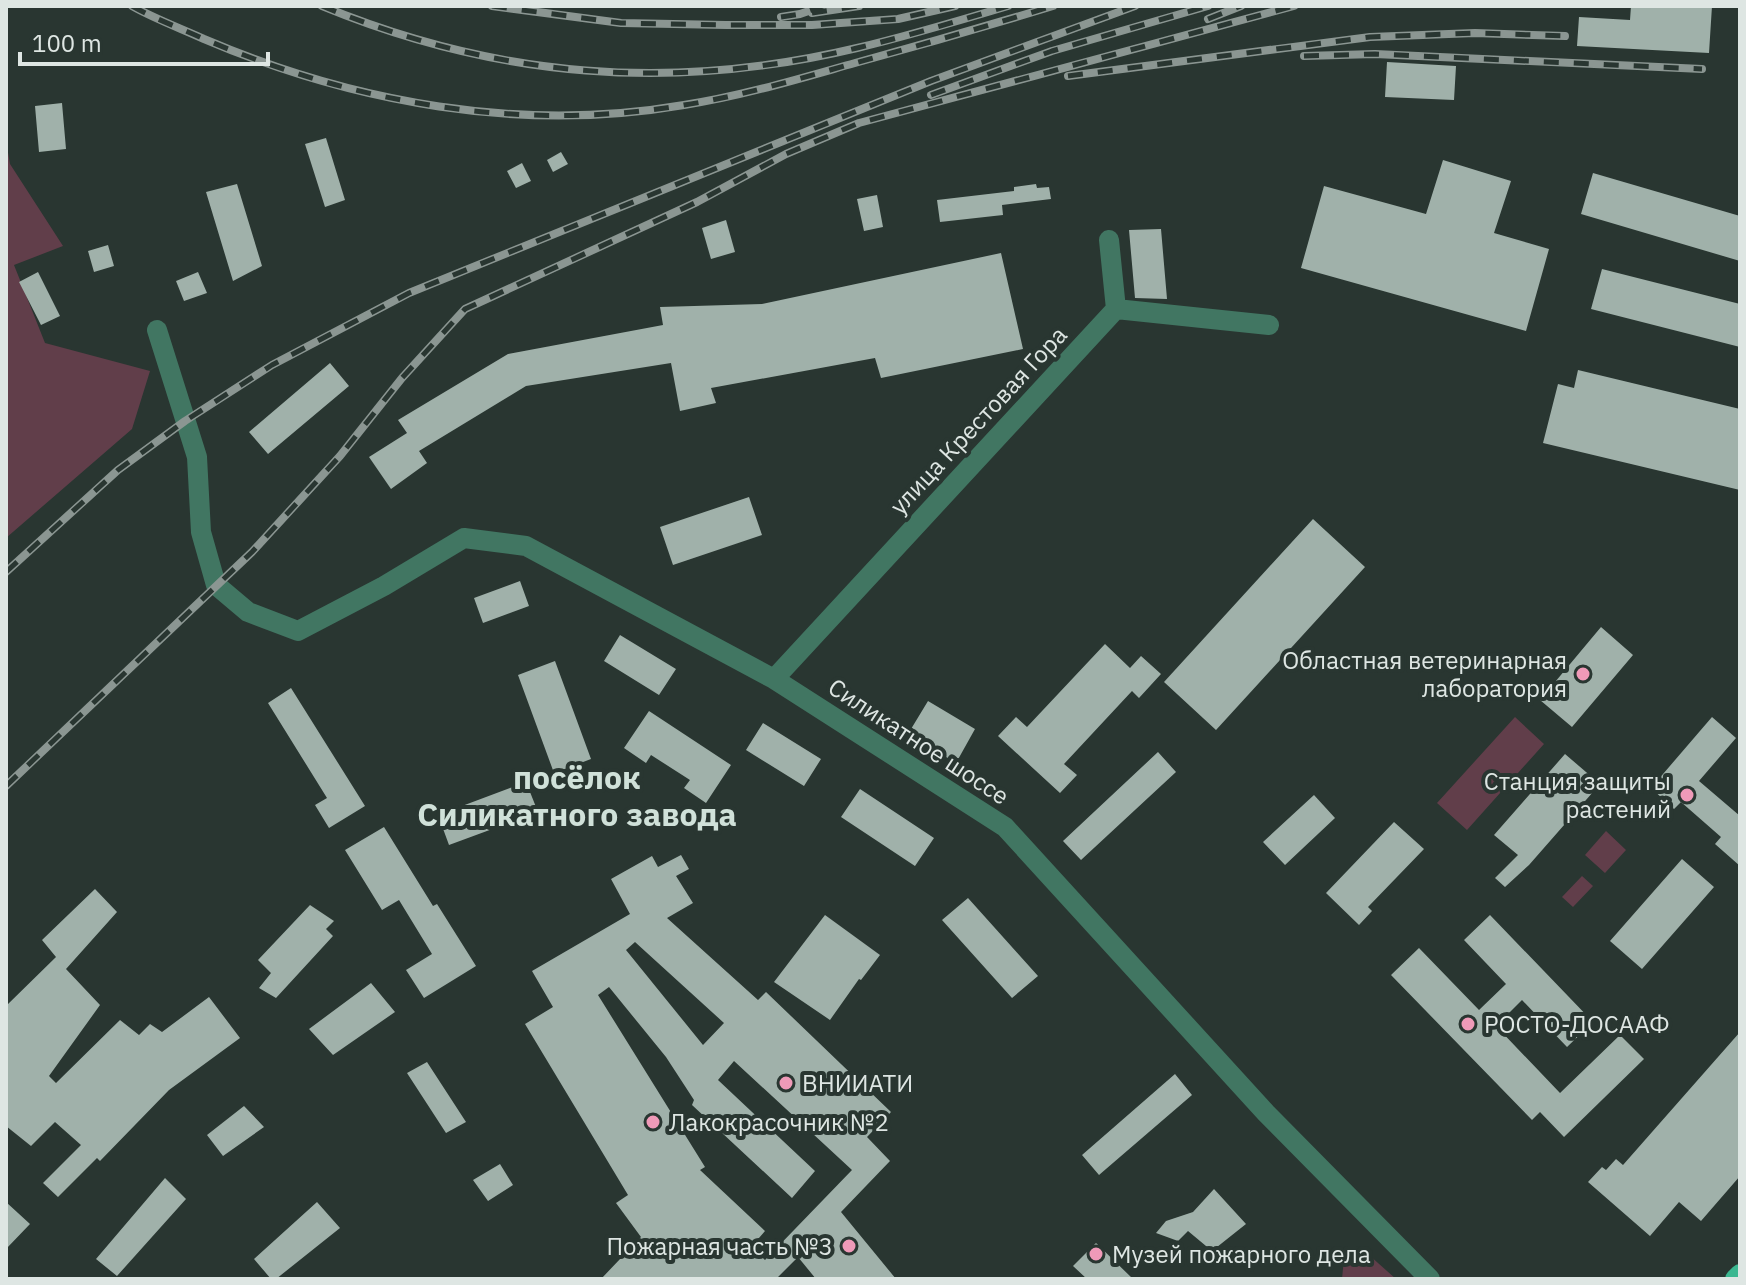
<svg xmlns="http://www.w3.org/2000/svg" width="1746" height="1285" font-family="'IBM Plex Sans',sans-serif">
  <style>
    .green { fill: #613e4a }
    .building { fill: #a0b1aa; fill-rule: evenodd }
    .lines { fill: none; stroke-linecap: round; stroke-linejoin: round }
    .street { stroke: #417662; stroke-width: 20 }
    .primary { stroke: #3bb790; stroke-width: 20 }
    .rail-casing { stroke: #8b9692; stroke-width: 8 }
    .rail { stroke: #293631; stroke-width: 5; stroke-dasharray: 15; stroke-linecap: butt }
    .poi-dot { fill: #ef9ab8; stroke: #293631; stroke-width: 3 }
    .labels { text-anchor: middle; dominant-baseline: central; stroke-width: 8; stroke-linejoin: round; paint-order: stroke }
    .street-label { font-size: 24px; fill: #dee6e3; stroke: #293631 }
    .poi-label { font-size: 24px; fill: #dee6e3; stroke: #293631; text-anchor: start }
    .district-label { font-size: 32px; font-weight: bold; fill: #d0e1d9; stroke: #293631 }
  </style>
  <rect width="100%" height="100%" fill="#293631"/>
  <!-- green -->
  <path class="green" d="M 6,141 L 10,164 L 63,246 L 14,265 L 45,343 L 150,371 L 132,429 L 6,538 Z
    M 1515,717 L 1544,744 L 1467,830 L 1437,803 Z
    M 1606,831 L 1626,850 L 1605,873 L 1585,855 Z
    M 1582,876 L 1593,886 L 1573,907 L 1562,897 Z
    M 1351,1254 L 1369,1255 L 1396,1279 L 1342,1279 L 1344,1258 Z"/>
  <!-- building -->
  <path class="building" d="M 1631,6 L 1712,6 L 1709,53 L 1577,46 L 1579,17 L 1630,20 Z
    M 1387,62 L 1456,66 L 1454,100 L 1385,97 Z
    M 62,103 L 66,149 L 39,152 L 35,106 Z
    M 326,138 L 345,200 L 325,207 L 305,144 Z
    M 561,152 L 568,164 L 553,172 L 547,160 Z
    M 1443,160 L 1511,181 L 1494,233 L 1549,249 L 1526,331 L 1301,268 L 1324,186 L 1426,214 Z
    M 522,163 L 531,181 L 516,188 L 507,171 Z
    M 1593,173 L 1740,216 L 1740,261 L 1581,214 Z
    M 237,184 L 262,266 L 233,281 L 206,192 Z
    M 1036,184 L 1037,188 L 1049,187 L 1051,199 L 1002,205 L 1003,215 L 940,222 L 937,200 L 1014,191 L 1014,187 Z
    M 877,195 L 883,227 L 864,231 L 857,199 Z
    M 726,220 L 735,252 L 711,259 L 702,228 Z
    M 1161,229 L 1167,299 L 1135,298 L 1129,230 Z
    M 108,245 L 114,266 L 94,272 L 88,251 Z
    M 1001,253 L 1023,349 L 881,378 L 875,358 L 711,388 L 716,403 L 680,411 L 671,363 L 526,386 L 419,451 L 427,463 L 391,489 L 369,457 L 407,433 L 398,420 L 508,354 L 663,325 L 660,307 L 762,304 Z
    M 1602,269 L 1740,304 L 1740,347 L 1591,309 Z
    M 38,272 L 60,316 L 41,325 L 19,282 Z
    M 198,272 L 207,293 L 184,301 L 176,281 Z
    M 330,363 L 349,386 L 268,454 L 249,432 Z
    M 1578,370 L 1740,409 L 1740,490 L 1543,443 L 1558,384 L 1574,388 Z
    M 749,497 L 762,535 L 673,565 L 660,527 Z
    M 1313,519 L 1365,567 L 1216,730 L 1164,682 Z
    M 520,581 L 529,606 L 483,623 L 474,598 Z
    M 1601,627 L 1633,655 L 1572,727 L 1540,700 Z
    M 620,635 L 676,669 L 659,695 L 604,661 Z
    M 1105,644 L 1130,668 L 1141,656 L 1161,674 L 1139,698 L 1132,691 L 1064,764 L 1077,775 L 1060,793 L 998,736 L 1016,717 L 1027,727 Z
    M 555,661 L 591,759 L 554,773 L 518,675 Z
    M 291,688 L 365,806 L 329,828 L 315,805 L 327,798 L 268,703 Z
    M 928,701 L 975,729 L 956,763 L 908,734 Z
    M 649,711 L 731,765 L 706,803 L 684,788 L 690,780 L 651,755 L 646,763 L 624,748 Z
    M 1712,717 L 1736,738 L 1699,781 L 1740,816 L 1740,866 L 1715,844 L 1721,837 L 1681,802 L 1674,809 L 1651,788 Z
    M 763,723 L 821,759 L 804,786 L 746,750 Z
    M 1158,752 L 1176,772 L 1081,860 L 1063,841 Z
    M 1565,754 L 1600,784 L 1529,865 L 1505,887 L 1495,878 L 1518,855 L 1494,835 Z
    M 526,782 L 538,812 L 449,845 L 438,815 Z
    M 860,789 L 934,838 L 915,866 L 841,817 Z
    M 1314,795 L 1335,818 L 1285,865 L 1263,842 Z
    M 1394,822 L 1424,849 L 1368,907 L 1372,911 L 1359,925 L 1326,893 Z
    M 384,827 L 433,906 L 437,904 L 476,966 L 424,998 L 406,970 L 432,954 L 399,900 L 382,910 L 345,850 Z
    M 681,855 L 689,869 L 676,876 L 693,903 L 667,918 L 758,1000 L 766,992 L 891,1112 L 867,1137 L 890,1161 L 841,1212 L 896,1279 L 816,1279 L 798,1257 L 776,1279 L 601,1279 L 641,1237 L 616,1203 L 628,1195 L 525,1024 L 553,1007 L 532,971 L 630,914 L 611,879 L 652,856 L 658,867 ZM 635,942 L 724,1023 L 703,1045 L 626,950 ZM 609,987 L 666,1057 L 694,1100 L 692,1105 L 792,1198 L 815,1171 L 718,1080 L 734,1061 L 852,1170 L 765,1260 L 751,1247 L 765,1231 L 700,1170 L 705,1167 L 598,995 Z
    M 1682,859 L 1714,887 L 1642,969 L 1610,941 Z
    M 95,889 L 117,912 L 66,969 L 100,1005 L 49,1076 L 56,1083 L 120,1020 L 139,1035 L 150,1024 L 162,1032 L 209,997 L 240,1038 L 169,1090 L 100,1161 L 97,1158 L 58,1197 L 43,1183 L 81,1145 L 55,1122 L 31,1146 L 6,1126 L 6,1006 L 56,957 L 42,940 Z
    M 968,898 L 1038,976 L 1012,998 L 942,920 Z
    M 310,905 L 334,921 L 326,929 L 333,936 L 276,998 L 259,988 L 271,973 L 258,960 Z
    M 825,915 L 880,955 L 861,980 L 859,979 L 830,1020 L 774,982 Z
    M 1490,915 L 1593,1022 L 1567,1047 L 1522,1000 L 1496,1026 L 1560,1093 L 1620,1035 L 1644,1059 L 1564,1137 L 1540,1112 L 1532,1120 L 1391,975 L 1419,948 L 1479,1010 L 1506,984 L 1464,940 Z
    M 371,983 L 395,1012 L 333,1055 L 309,1029 Z
    M 1740,1032 L 1740,1176 L 1701,1221 L 1679,1202 L 1650,1236 L 1588,1182 L 1602,1167 L 1606,1170 L 1616,1159 L 1623,1165 Z
    M 427,1062 L 466,1122 L 446,1133 L 407,1073 Z
    M 1175,1074 L 1192,1095 L 1099,1175 L 1082,1155 Z
    M 244,1106 L 264,1127 L 223,1156 L 207,1135 Z
    M 500,1164 L 513,1185 L 488,1201 L 473,1180 Z
    M 165,1178 L 186,1199 L 117,1276 L 96,1259 Z
    M 1214,1189 L 1246,1224 L 1212,1251 L 1188,1231 L 1178,1241 L 1156,1233 L 1166,1221 L 1193,1212 Z
    M 6,1202 L 30,1224 L 6,1249 Z
    M 317,1202 L 340,1228 L 276,1279 L 271,1279 L 254,1259 Z
    M 1096,1243 L 1133,1279 L 1087,1279 L 1073,1266 Z"/>
  <g class="lines">
    <!-- street -->
    <path class="street" d="M 1109,240 L 1116,309
      M 157,330 L 197,457 L 201,532 L 216,585 L 248,612 L 298,631 L 384,586 L 464,538 L 526,546 L 774,679 L 1005,827 L 1266,1113 L 1430,1279
      M 774,679 L 1116,309 L 1269,325"/>
    <!-- primary -->
    <path class="primary" d="M 1735,1279 L 1740,1274"/>
    <!-- rail casing -->
    <g class="rail-casing">
      <path id="rail" d="M 132,6 C 155,19 180,28 204,39 C 354,103 521,133 684,105 C 742,96 798,79 855,63 C 921,45 987,26 1053,6
        M 322,6 C 497,78 672,92 857,48 C 908,36 958,21 1008,6
        M 492,6 L 621,23 L 726,25 L 812,25 L 898,19 L 955,6
        M 812,13 L 859,6
        M 781,17 L 800,14 L 823,6
        M 1208,19 L 1241,6
        M 1304,56 L 1375,54 L 1702,69
        M 1068,76 L 1370,37 L 1475,33 L 1565,36
        M 931,95 L 1052,51 L 1208,6
        M 6,572 L 118,470 L 185,421 L 272,365 L 409,293 L 931,81 L 1135,6
        M 6,786 L 252,552 L 340,456 L 402,378 L 465,309 L 697,202 L 786,154 L 859,123 L 1294,6"/>
    </g>
    <!-- rail -->
    <use href="#rail" class="rail"/>
  </g>
  <!-- markers -->
  <g class="poi-dot">
    <circle cx="1583" cy="674" r="8"/>
    <circle cx="1687" cy="795" r="8"/>
    <circle cx="1468" cy="1024" r="8"/>
    <circle cx="786" cy="1083" r="8"/>
    <circle cx="653" cy="1122" r="8"/>
    <circle cx="849" cy="1246" r="8"/>
    <circle cx="1096" cy="1254" r="8"/>
  </g>
  <g class="labels">
    <!-- street labels -->
    <g class="street-label">
      <text transform="translate(978 420) rotate(-47)">улица Крестовая Гора</text>
      <text transform="translate(919 741) rotate(33)">Силикатное шоссе</text>
    </g>
    <!-- poi labels -->
    <g class="poi-label">
      <text x="1567" y="660" text-anchor="end">Областная ветеринарная<tspan x="1567" dy="28">лаборатория</tspan></text>
      <text x="1671" y="781" text-anchor="end">Станция защиты<tspan x="1671" dy="28">растений</tspan></text>
      <text x="1484" y="1024">РОСТО-ДОСААФ</text>
      <text x="802" y="1083">ВНИИАТИ</text>
      <text x="669" y="1122">Лакокрасочник №2</text>
      <text x="833" y="1246" text-anchor="end">Пожарная часть №3</text>
      <text x="1112" y="1254">Музей пожарного дела</text>
    </g>
    <!-- district labels -->
    <g class="district-label">
      <text x="577" y="777">посёлок<tspan x="577" dy="37">Силикатного завода</tspan></text>
    </g>
  </g>
  <!-- border -->
  <rect width="1746" height="1285" fill="none" stroke="#dee6e3" stroke-width="16"/>
  <!-- scale -->
  <path d="M20 52v12h248v-12" fill="none" stroke="#dee6e3" stroke-width="4"/>
  <text x="32" y="52" font-size="24" fill="#dee6e3" stroke="#293631" stroke-width="6" paint-order="stroke">100 m</text>
</svg>
